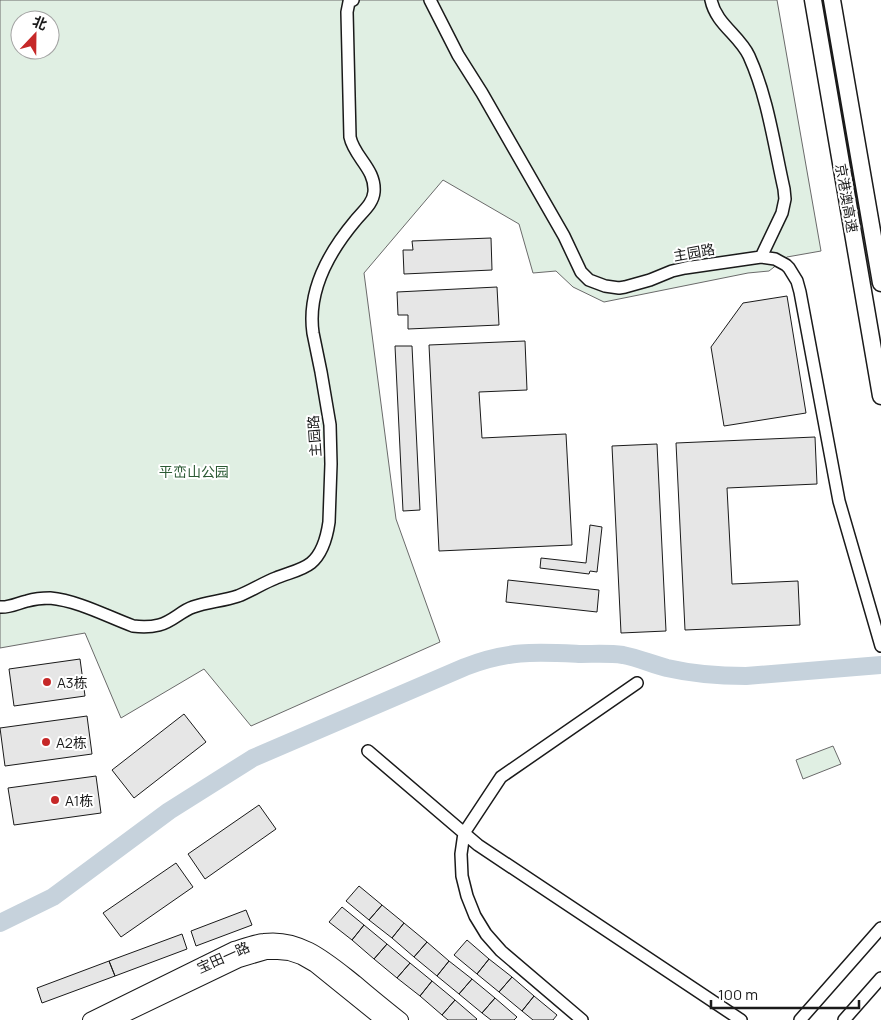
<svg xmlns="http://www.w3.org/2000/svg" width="881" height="1020" font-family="Manrope,'Noto Sans SC',sans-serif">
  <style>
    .green { fill: #e0efe3; stroke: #6a6a6a; fill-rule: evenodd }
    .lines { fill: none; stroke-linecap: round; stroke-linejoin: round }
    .river { stroke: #c6d2dc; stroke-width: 18 }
    .building { fill: #e6e6e6; stroke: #1a1a1a }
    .minor-casing { stroke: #1a1a1a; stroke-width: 14 }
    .major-casing { stroke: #1a1a1a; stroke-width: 16 }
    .highway-casing { stroke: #1a1a1a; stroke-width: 19 }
    .minor { stroke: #fff; stroke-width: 11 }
    .major { stroke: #fff; stroke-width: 14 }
    .highway { stroke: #fff; stroke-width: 16 }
    .poi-dot { fill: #c62828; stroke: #fff; stroke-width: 2 }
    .labels { text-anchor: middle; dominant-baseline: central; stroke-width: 4; stroke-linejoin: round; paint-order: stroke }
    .street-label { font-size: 14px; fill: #1a1a1a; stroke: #fff }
    .park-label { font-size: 14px; fill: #2b5a34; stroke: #fff }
    .poi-label { font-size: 14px; fill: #1a1a1a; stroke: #fff; text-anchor: start }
  </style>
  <rect width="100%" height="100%" fill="#fff"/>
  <!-- green -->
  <path class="green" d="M 0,0 L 777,0 L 821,251 L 787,257 L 769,271 L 748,273 L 604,302 L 573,287 L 556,271 L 533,273 L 519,224 L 443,180 L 364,273 L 396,519 L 440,642 L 251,726 L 204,669 L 121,718 L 85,633 L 0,648 ZM 20,20 L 50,20 L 50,50 L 20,50 Z
    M 833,746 L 841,764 L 803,779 L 796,760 Z"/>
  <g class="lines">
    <!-- river -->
    <path class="river" d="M 0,923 L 53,897 L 169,811 L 253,758 L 465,667 C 508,650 536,652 581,654 C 595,654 609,653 623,655 C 638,658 652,664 667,668 C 693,674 720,676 746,676 L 881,665"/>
  </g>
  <!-- building -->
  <path class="building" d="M 491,238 L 492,270 L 404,274 L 403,250 L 413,250 L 412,241 Z
    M 497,287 L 499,325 L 408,329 L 408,315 L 398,315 L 397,292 Z
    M 787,296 L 806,413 L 724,426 L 711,347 L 743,303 Z
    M 525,341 L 527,390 L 479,392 L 482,438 L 566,434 L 572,545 L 439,551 L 429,345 Z
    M 395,346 L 412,346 L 420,510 L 403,511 Z
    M 815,437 L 817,484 L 727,488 L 732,584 L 798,581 L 800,625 L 685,630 L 676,443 Z
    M 657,444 L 666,631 L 621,633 L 612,446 Z
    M 590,525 L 602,527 L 597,572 L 590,571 L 589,574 L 540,568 L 541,558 L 586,563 Z
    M 508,580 L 599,590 L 597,612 L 506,602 Z
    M 80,659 L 85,696 L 14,706 L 9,669 Z
    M 184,714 L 206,742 L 134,798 L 112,770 Z
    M 87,716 L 92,754 L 5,766 L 0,728 Z
    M 96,776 L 101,813 L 14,825 L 8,788 Z
    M 259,805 L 276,829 L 205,879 L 188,854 Z
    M 176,863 L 193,887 L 121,937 L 103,913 Z
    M 359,886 L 382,905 L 369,920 L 346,901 Z
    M 382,905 L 404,923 L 392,938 L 369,920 Z
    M 342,907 L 364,925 L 352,940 L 329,922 Z
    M 246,910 L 252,925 L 196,946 L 191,931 Z
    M 404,923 L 427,942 L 414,957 L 392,938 Z
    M 364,925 L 387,944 L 374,959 L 352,940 Z
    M 182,934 L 187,949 L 115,976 L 109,961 Z
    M 467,940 L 489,959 L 477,974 L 454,955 Z
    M 427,942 L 449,961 L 437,976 L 414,957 Z
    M 387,944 L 410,963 L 397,978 L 374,959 Z
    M 489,959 L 512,977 L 499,992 L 477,974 Z
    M 109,961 L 115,976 L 42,1003 L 37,988 Z
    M 449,961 L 472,979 L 459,994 L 437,976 Z
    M 410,963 L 432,981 L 420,996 L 397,978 Z
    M 512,977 L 534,996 L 522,1011 L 499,992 Z
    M 472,979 L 495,998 L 482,1013 L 459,994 Z
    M 432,981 L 455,1000 L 442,1015 L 420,996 Z
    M 534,996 L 557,1015 L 553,1020 L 533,1020 L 522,1011 Z
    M 495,998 L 517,1017 L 514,1020 L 491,1020 L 482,1013 Z
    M 455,1000 L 477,1019 L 476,1020 L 448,1020 L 442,1015 Z"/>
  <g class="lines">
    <!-- minor casing -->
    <g class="minor-casing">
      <path id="minor" d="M 430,0 L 458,55 L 482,93 L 564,236 L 581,272 L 589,280 L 605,286 L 619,288 L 625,287 L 650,280 L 672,271 L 685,268 L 761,257 L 775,259 L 786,265 L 789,268 L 797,281 L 800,292 L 839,501 L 881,646
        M 711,0 C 716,24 739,35 749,56 C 768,98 774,145 784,189 L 785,199 L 782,213 L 761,257
        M 0,607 C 9,608 18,603 27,601 C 34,599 42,598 50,598 C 79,601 106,616 133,626 C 141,627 151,627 159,625 C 172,622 181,611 193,607 C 207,602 223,601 238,596 C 251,591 263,583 276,578 C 287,573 301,571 311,563 C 323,553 327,536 329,522 L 331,464 L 330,425 L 321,372 L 313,333 C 307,291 329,252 355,221 C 362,212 373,204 374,192 C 376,169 354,157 350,137 L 347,12 L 349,2 L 353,0
        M 368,751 L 478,845 L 741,1020
        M 582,1020 L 501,951 L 486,934 L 475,916 L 467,896 L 462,876 L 461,854 L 464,833 L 501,777 L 637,683
        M 800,1020 L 881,928
        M 844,1020 L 881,978"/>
    </g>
    <!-- major casing -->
    <g class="major-casing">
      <path id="major" d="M 90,1020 L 234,949 C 244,946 254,942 264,941 C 301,936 329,962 356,983 C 371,996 386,1008 401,1020
        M 114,1020 L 239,960 L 266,952 L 278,952 L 289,953 L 301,957 L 315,965 L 383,1020"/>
    </g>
    <!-- highway casing -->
    <g class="highway-casing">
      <path id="highway" d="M 813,0 L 881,396
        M 832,0 L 881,283"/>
    </g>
    <!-- minor -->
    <use href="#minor" class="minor"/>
    <!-- major -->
    <use href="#major" class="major"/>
    <!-- highway -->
    <use href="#highway" class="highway"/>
  </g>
  <!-- markers -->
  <g class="poi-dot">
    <circle cx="47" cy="682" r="5"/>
    <circle cx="46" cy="742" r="5"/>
    <circle cx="55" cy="800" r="5"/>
  </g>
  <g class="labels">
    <!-- street labels -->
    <g class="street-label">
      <text transform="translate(847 198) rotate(80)">京港澳高速</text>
      <text transform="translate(694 252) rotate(-10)">主园路</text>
      <text transform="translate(314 436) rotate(-94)">主园路</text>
      <text transform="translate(223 957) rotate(-24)">宝田一路</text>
    </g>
    <!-- park labels -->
    <g class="park-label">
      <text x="194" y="471">平峦山公园</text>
    </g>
    <!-- poi labels -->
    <g class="poi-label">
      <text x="57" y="682">A3栋</text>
      <text x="56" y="742">A2栋</text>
      <text x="65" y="800">A1栋</text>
    </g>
  </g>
  <!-- north arrow -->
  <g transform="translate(35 35) rotate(22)"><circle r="24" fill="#ffffff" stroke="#a3a3a3"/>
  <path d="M0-4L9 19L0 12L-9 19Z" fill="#c62828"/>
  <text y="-8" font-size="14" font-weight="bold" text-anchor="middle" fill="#1a1a1a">北</text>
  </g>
  <!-- scale -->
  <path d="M711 1000v8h148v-8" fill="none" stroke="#1a1a1a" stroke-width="2.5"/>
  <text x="718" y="1000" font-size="15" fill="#1a1a1a" stroke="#ffffff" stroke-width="4" paint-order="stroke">100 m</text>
</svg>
